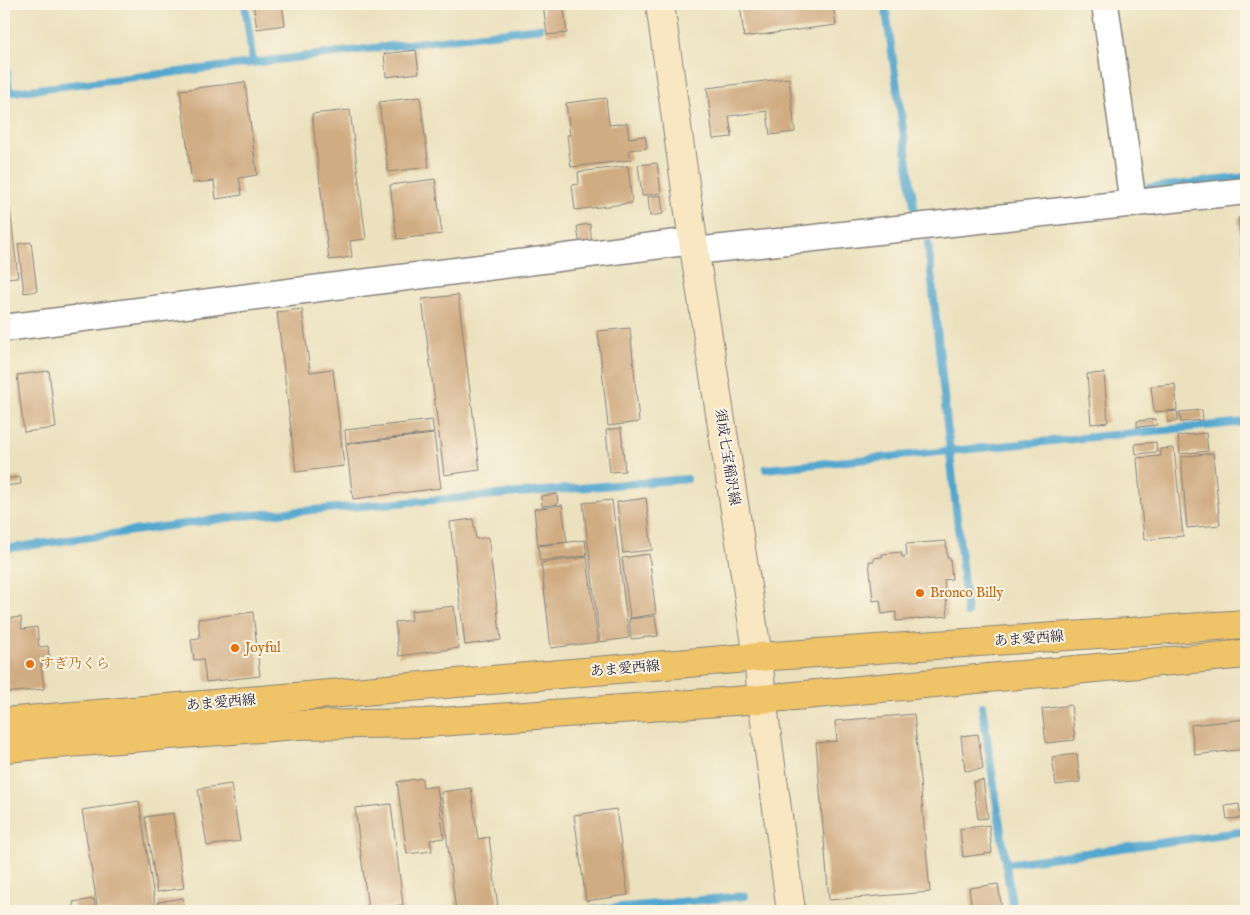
<svg xmlns="http://www.w3.org/2000/svg" width="1250" height="915" font-family="'IM FELL English','Noto Serif JP',serif">
  <style>
    .lines { fill: none; stroke-linecap: round; stroke-linejoin: round }
    .stream { stroke: #52a6ce; stroke-width: 8 }
    .building { fill: #d0ac83 }
    .street-casing { stroke: #86827c; stroke-width: 29 }
    .secondary-casing { stroke: #86827c; stroke-width: 30 }
    .primary-casing { stroke: #86827c; stroke-width: 30 }
    .street { stroke: #fff; stroke-width: 26 }
    .secondary { stroke: #f9e7c3; stroke-width: 28 }
    .primary { stroke: #efc469; stroke-width: 28 }
    .food-dot { fill: #e8710a; stroke: #fcf5e5; stroke-width: 2 }
    .labels { text-anchor: middle; dominant-baseline: central; stroke-width: 4; stroke-linejoin: round; paint-order: stroke }
    .street-label { font-size: 14px; fill: #22223b; stroke: #fcf5e5 }
    .food-label { font-size: 14px; fill: #c56008; stroke: #fcf5e5; text-anchor: start }
  </style>
  <rect width="100%" height="100%" fill="#fcf5e5"/>
  <filter id="ink" filterUnits="userSpaceOnUse"><feTurbulence type="fractalNoise" baseFrequency=".02" numOctaves="2"/><feDisplacementMap in="SourceGraphic" scale="10" xChannelSelector="R" yChannelSelector="G"/><feConvolveMatrix kernelMatrix="1 2 1 2 8 2 1 2 1" color-interpolation-filters="sRGB"/></filter>
  <filter id="wash" filterUnits="userSpaceOnUse"><feTurbulence type="fractalNoise" baseFrequency=".0096" numOctaves="4" result="noise"/><feDisplacementMap in="SourceGraphic" scale="20" xChannelSelector="R" yChannelSelector="G"/><feGaussianBlur stdDeviation="1.12" result="paint"/><feColorMatrix in="noise" values="0 0 0 0 0 0 0 0 0 0 0 0 0 0 0 0 0 1.4 0 .05"/><feComposite in="paint" operator="in"/></filter>
  <g filter="url(#wash)">
    <rect width="100%" height="100%" fill="#ebe1be"/>
    <g class="lines">
      <!-- stream -->
      <path class="stream" d="M 245,4 L 253,63
        M 885,4 L 916,220
        M 4,49 L 9,92
        M 4,93 L 540,28
        M 1148,188 L 1246,177
        M 928,244 L 967,613
        M 766,469 L 1246,422
        M 4,549 L 241,516 L 687,479
        M 982,706 L 1013,911
        M 1005,864 L 1246,831
        M 580,911 L 745,896"/>
    </g>
    <g id="blocks">
      <!-- building -->
      <path class="building" d="M 253,4 L 282,4 L 285,25 L 257,29 Z
        M 543,4 L 563,4 L 567,33 L 547,35 Z
        M 740,4 L 833,4 L 836,25 L 744,37 Z
        M 840,4 L 863,4 L 863,5 L 841,8 Z
        M 416,50 L 419,73 L 386,77 L 384,54 Z
        M 789,78 L 795,132 L 770,135 L 767,111 L 729,116 L 732,137 L 713,139 L 707,88 Z
        M 245,82 L 257,175 L 239,178 L 242,195 L 216,199 L 214,181 L 192,183 L 180,90 Z
        M 420,97 L 429,167 L 388,172 L 379,102 Z
        M 606,98 L 609,125 L 627,123 L 629,138 L 645,136 L 647,148 L 629,150 L 631,160 L 571,167 L 567,135 L 570,135 L 566,103 Z
        M 350,110 L 366,239 L 350,241 L 352,257 L 329,260 L 312,114 Z
        M 657,163 L 661,193 L 642,196 L 638,165 Z
        M 628,166 L 632,203 L 575,210 L 572,185 L 579,184 L 578,172 Z
        M 435,179 L 442,234 L 397,239 L 390,185 Z
        M 661,195 L 663,214 L 650,216 L 648,197 Z
        M 10,208 L 18,277 L 4,278 L 4,209 Z
        M 1246,217 L 1246,254 L 1243,254 L 1238,218 Z
        M 590,224 L 592,246 L 580,247 L 577,226 Z
        M 31,242 L 37,291 L 24,293 L 18,244 Z
        M 458,295 L 480,470 L 444,475 L 422,299 Z
        M 302,309 L 310,372 L 333,369 L 344,466 L 296,472 L 277,312 Z
        M 630,328 L 639,422 L 608,426 L 598,331 Z
        M 49,371 L 56,428 L 24,432 L 17,375 Z
        M 1104,373 L 1108,422 L 1091,424 L 1087,374 Z
        M 1175,384 L 1177,410 L 1154,412 L 1151,386 Z
        M 1202,410 L 1203,420 L 1181,422 L 1179,412 Z
        M 1177,411 L 1178,421 L 1168,422 L 1167,412 Z
        M 1156,419 L 1157,425 L 1137,427 L 1137,421 Z
        M 432,420 L 434,433 L 346,443 L 345,430 Z
        M 621,428 L 625,471 L 610,472 L 606,430 Z
        M 1206,433 L 1208,451 L 1180,454 L 1178,436 Z
        M 434,434 L 441,488 L 353,499 L 346,444 Z
        M 1156,442 L 1157,452 L 1136,454 L 1135,444 Z
        M 1174,448 L 1183,536 L 1144,540 L 1137,458 L 1161,456 L 1160,449 Z
        M 1213,453 L 1220,525 L 1187,528 L 1181,457 Z
        M 20,477 L 21,484 L 4,486 L 4,479 Z
        M 557,494 L 558,504 L 542,506 L 541,496 Z
        M 646,498 L 652,550 L 623,553 L 617,502 Z
        M 612,500 L 629,638 L 600,642 L 583,503 Z
        M 562,505 L 567,542 L 538,545 L 534,509 Z
        M 473,519 L 476,539 L 488,537 L 501,640 L 465,645 L 450,522 Z
        M 585,540 L 587,556 L 540,561 L 538,546 Z
        M 946,541 L 947,558 L 950,558 L 952,579 L 944,580 L 948,616 L 896,621 L 896,612 L 882,614 L 880,600 L 873,601 L 869,561 L 874,561 L 874,558 L 882,557 L 882,554 L 901,552 L 902,557 L 907,556 L 906,544 Z
        M 649,554 L 656,614 L 630,618 L 622,558 Z
        M 587,557 L 598,642 L 551,648 L 541,563 Z
        M 454,606 L 459,648 L 399,656 L 395,622 L 412,620 L 411,611 Z
        M 253,612 L 260,676 L 206,682 L 203,659 L 194,660 L 191,639 L 200,638 L 198,619 Z
        M 655,616 L 658,636 L 631,639 L 629,619 Z
        M 21,617 L 22,629 L 37,627 L 39,647 L 48,646 L 50,663 L 41,664 L 44,689 L 4,693 L 4,619 Z
        M 1071,705 L 1075,740 L 1046,743 L 1042,709 Z
        M 914,714 L 930,892 L 829,900 L 816,743 L 837,741 L 835,721 Z
        M 1246,719 L 1246,749 L 1195,755 L 1191,725 Z
        M 978,734 L 983,769 L 965,771 L 961,736 Z
        M 1077,754 L 1080,782 L 1056,785 L 1052,757 Z
        M 422,778 L 423,788 L 437,786 L 444,838 L 430,840 L 432,851 L 407,854 L 397,782 Z
        M 983,780 L 988,818 L 978,819 L 973,782 Z
        M 231,784 L 240,841 L 207,846 L 198,789 Z
        M 471,788 L 478,839 L 489,837 L 498,908 L 476,911 L 456,911 L 441,792 Z
        M 139,801 L 156,911 L 98,911 L 82,810 Z
        M 391,804 L 403,905 L 368,909 L 355,808 Z
        M 1239,804 L 1241,818 L 1227,819 L 1225,806 Z
        M 616,809 L 628,895 L 586,901 L 574,815 Z
        M 173,813 L 184,888 L 157,892 L 145,817 Z
        M 989,825 L 992,853 L 963,857 L 960,829 Z
        M 998,884 L 1002,911 L 972,911 L 969,888 Z
        M 183,898 L 185,911 L 159,911 L 158,902 Z
        M 94,899 L 96,911 L 75,911 L 73,902 Z
        M 403,906 L 404,911 L 395,911 L 394,907 Z"/>
    </g>
  </g>
  <g filter="url(#ink)">
    <use href="#blocks" fill-opacity="0" stroke="#86827c" stroke-width="1"/>
    <g class="lines">
      <!-- street casing -->
      <g class="street-casing">
        <path id="street" d="M 1105,4 L 1133,204
          M 695,251 L 1246,191
          M 4,328 L 693,241"/>
      </g>
      <!-- secondary casing -->
      <g class="secondary-casing">
        <path id="secondary" d="M 660,4 L 693,241 L 758,657 L 762,699 L 791,911"/>
      </g>
      <!-- primary casing -->
      <g class="primary-casing">
        <path id="primary" d="M 4,722 L 758,657 L 1246,624
          M 4,748 L 297,725 L 425,723 L 762,699 L 1246,654"/>
      </g>
      <!-- street -->
      <use href="#street" class="street"/>
      <!-- secondary -->
      <use href="#secondary" class="secondary"/>
      <!-- primary -->
      <use href="#primary" class="primary"/>
    </g>
  </g>
  <!-- markers -->
  <g class="food-dot">
    <circle cx="920" cy="593" r="5"/>
    <circle cx="235" cy="648" r="5"/>
    <circle cx="30" cy="664" r="5"/>
  </g>
  <g class="labels">
    <!-- street labels -->
    <g class="street-label">
      <text transform="translate(727 457) rotate(81)">須成七宝稲沢線</text>
      <text transform="translate(1029 639) rotate(-4)">あま愛西線</text>
      <text transform="translate(625 669) rotate(-5)">あま愛西線</text>
      <text transform="translate(221 703) rotate(-5)">あま愛西線</text>
    </g>
    <!-- food labels -->
    <g class="food-label">
      <text x="930" y="593">Bronco Billy</text>
      <text x="245" y="648">Joyful</text>
      <text x="40" y="664">すぎ乃くら</text>
    </g>
  </g>
  <!-- margin -->
  <rect width="1250" height="915" fill="none" stroke="#fcf5e5" stroke-width="20"/>
</svg>
